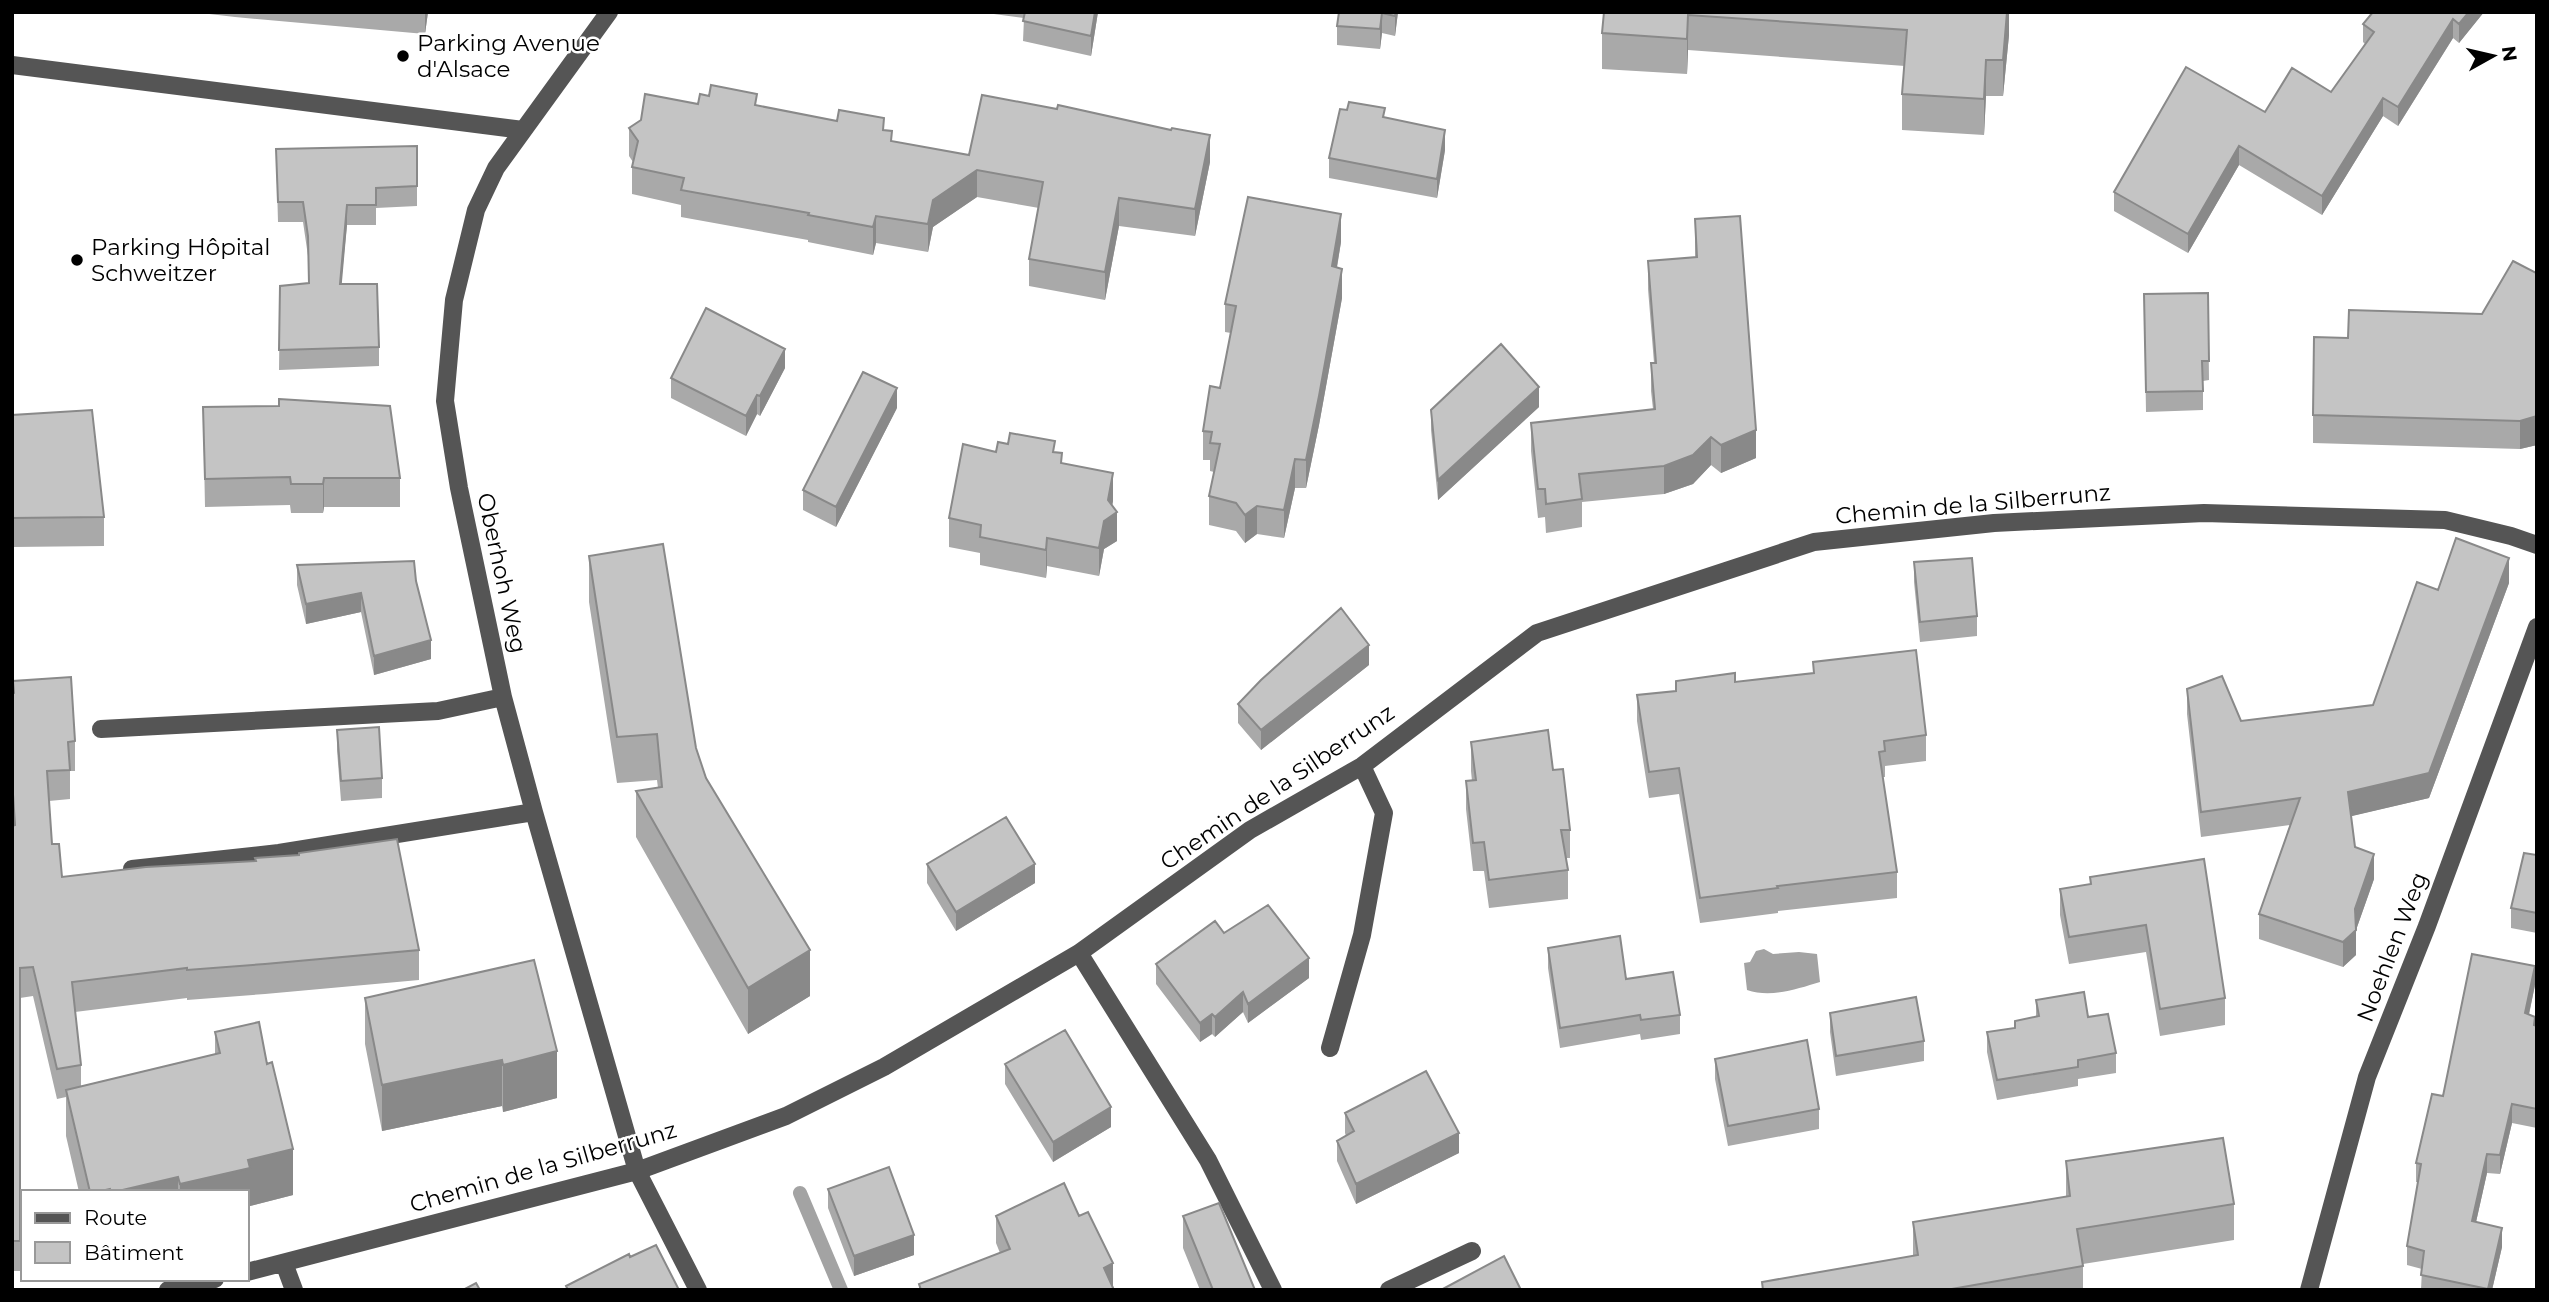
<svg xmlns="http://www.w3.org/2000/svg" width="2549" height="1302" font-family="Montserrat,sans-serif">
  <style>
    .water { fill: #a3a3a3 }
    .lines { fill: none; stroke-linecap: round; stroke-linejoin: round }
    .stream { stroke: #a3a3a3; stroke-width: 14 }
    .minor { stroke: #555; stroke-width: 18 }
    .wall { fill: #a9a9a9 }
    .shaded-wall { fill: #898989 }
    .building { fill: #c4c4c4; stroke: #898989; stroke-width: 2 }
    .poi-dot { fill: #000; stroke: #fff; stroke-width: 2.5 }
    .labels { text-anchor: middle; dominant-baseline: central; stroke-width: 5; stroke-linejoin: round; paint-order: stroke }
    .poi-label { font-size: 23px; fill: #000; stroke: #fff; text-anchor: start }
    .street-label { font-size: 23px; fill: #000; stroke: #fff }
  </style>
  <rect width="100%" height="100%" fill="#fff"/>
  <!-- water -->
  <path class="water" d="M 1764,949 L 1773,954 L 1799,952 L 1817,954 L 1820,982 C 1797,989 1771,998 1747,990 L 1744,963 L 1750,962 L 1756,951 Z"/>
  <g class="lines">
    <!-- stream -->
    <path class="stream" d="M 800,1193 L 841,1290"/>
    <!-- minor -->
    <path class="minor" d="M 609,12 L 496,168 L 476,210 L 454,300 L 445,401 L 459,488 L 503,697 L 534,812 L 637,1171 L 698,1290
      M 12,65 L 523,130
      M 101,729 L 438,711 L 503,697
      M 132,869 L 279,853 L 534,812
      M 1079,953 L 1208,1160 L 1273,1290
      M 1330,1048 L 1362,935 L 1384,813 L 1362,766
      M 284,1263 L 294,1290
      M 247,1272 L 637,1171 L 786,1116 L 884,1067 L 1079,953 L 1250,830 L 1362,766 L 1537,633 L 1814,542 L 1994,523 L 2204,513 L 2445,520 L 2511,536 L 2537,545
      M 168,1290 L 215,1279
      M 1389,1290 L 1472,1251
      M 2309,1290 L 2367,1077 L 2427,926 L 2537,627"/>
  </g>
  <!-- wall -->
  <path class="wall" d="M 192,12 L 428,12 L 425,34 L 235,17 Z
    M 979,12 L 1098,12 L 1091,56 L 1023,41 L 1024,18 Z
    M 1339,12 L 1398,12 L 1395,36 L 1382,33 L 1380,49 L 1337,45 L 1337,26 Z
    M 1604,12 L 2009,12 L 2009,35 L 2003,96 L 1986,96 L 1984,135 L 1902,130 L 1902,94 L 1905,66 L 1688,50 L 1687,74 L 1602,69 L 1602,33 Z
    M 2373,12 L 2484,12 L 2459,43 L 2453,38 L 2398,126 L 2383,116 L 2322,215 L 2239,165 L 2188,253 L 2114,211 L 2114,192 L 2265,112 L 2331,92 L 2365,44 L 2363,42 L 2363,24 Z
    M 709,96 L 884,130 L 892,142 L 969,155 L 1210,162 L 1195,236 L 1119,226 L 1105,300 L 1029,286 L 1029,259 L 1039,208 L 977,197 L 933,227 L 928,252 L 876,243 L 873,255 L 808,242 L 808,240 L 681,217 L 681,205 L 632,194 L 632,167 L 633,162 L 629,156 L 629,128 L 698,104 Z
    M 1385,117 L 1445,150 L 1437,198 L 1329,178 L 1329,158 Z
    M 417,146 L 417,206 L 376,208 L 376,225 L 347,225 L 341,284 L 379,347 L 379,366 L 279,370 L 280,286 L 308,283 L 308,256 L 303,222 L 278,222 L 276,149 Z
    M 1695,219 L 1756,458 L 1721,473 L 1711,465 L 1693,484 L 1664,494 L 1582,502 L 1582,527 L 1546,533 L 1545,517 L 1538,518 L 1531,451 L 1531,423 L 1653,409 L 1651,391 L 1651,363 L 1654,363 L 1648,289 L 1648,261 L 1695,257 Z
    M 1341,242 L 1337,268 L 1342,298 L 1319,425 L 1306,488 L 1295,488 L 1284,538 L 1257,534 L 1245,543 L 1236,531 L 1209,525 L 1209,496 L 1214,472 L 1210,471 L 1210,460 L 1203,460 L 1203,431 L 1220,388 L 1231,333 L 1225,332 L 1225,304 Z
    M 2537,271 L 2537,445 L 2520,449 L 2313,443 L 2313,415 L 2348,338 L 2482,314 Z
    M 2208,293 L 2209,380 L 2203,381 L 2203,410 L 2146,412 L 2144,294 Z
    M 785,368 L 760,416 L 757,414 L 746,436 L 671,398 L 671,378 Z
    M 203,407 L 400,478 L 400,507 L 324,507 L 323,513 L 291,513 L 290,505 L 205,507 Z
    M 1539,407 L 1438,500 L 1431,430 L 1431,410 Z
    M 897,408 L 836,527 L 803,510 L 803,490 Z
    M 12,415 L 104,517 L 104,546 L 12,547 Z
    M 996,452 L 1055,453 L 1062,464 L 1113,501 L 1112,506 L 1117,541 L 1104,549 L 1099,576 L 1047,566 L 1046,578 L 980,565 L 980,553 L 949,547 L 949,518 Z
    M 589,556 L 696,748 L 706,778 L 810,996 L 748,1034 L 636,837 L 636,791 L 658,788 L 657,780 L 617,783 L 589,602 Z
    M 1914,562 L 1977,616 L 1977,636 L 1920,642 L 1914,582 Z
    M 297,565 L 416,581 L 431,659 L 374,675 L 361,612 L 306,624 L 297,585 Z
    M 2509,583 L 2429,798 L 2351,816 L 2355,847 L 2374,879 L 2356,930 L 2356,955 L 2343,967 L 2259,939 L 2259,914 L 2290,825 L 2201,837 L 2187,714 L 2187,689 L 2241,721 L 2373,705 L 2438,590 Z
    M 1813,662 L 1926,735 L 1926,761 L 1885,766 L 1885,777 L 1882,777 L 1897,872 L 1897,898 L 1778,911 L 1778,913 L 1700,923 L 1679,794 L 1649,798 L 1637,721 L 1637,695 L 1676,691 L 1676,681 L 1735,682 L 1813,673 Z
    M 1369,665 L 1261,750 L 1238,723 L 1238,704 Z
    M 13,681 L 75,741 L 75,771 L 70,771 L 70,799 L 49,801 L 52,844 L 62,877 L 419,950 L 419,980 L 265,994 L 187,1000 L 187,998 L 75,1012 L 81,1065 L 81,1086 L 215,1054 L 215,1032 L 293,1195 L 250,1206 L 250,1214 L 247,1192 L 79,1192 L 66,1136 L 66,1097 L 57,1099 L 33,996 L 20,998 L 20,1271 L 12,1271 L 12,826 L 13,826 L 12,808 L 12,694 L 13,693 Z
    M 337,730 L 382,778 L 382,798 L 341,801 L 337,750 Z
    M 1471,742 L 1553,770 L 1570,830 L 1570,858 L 1566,858 L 1568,870 L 1568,899 L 1489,908 L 1484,871 L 1473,871 L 1466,809 L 1466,781 L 1472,781 L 1471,771 Z
    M 2537,855 L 2537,933 L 2511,928 L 2511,908 Z
    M 2204,859 L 2225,998 L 2225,1025 L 2160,1036 L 2146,952 L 2069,964 L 2060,915 L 2060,889 L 2090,884 L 2090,877 Z
    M 927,864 L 1035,883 L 956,931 L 927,883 Z
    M 1224,933 L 1309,978 L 1248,1023 L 1243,1012 L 1215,1037 L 1212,1034 L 1200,1042 L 1156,984 L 1156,964 Z
    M 1548,948 L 1626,979 L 1680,1015 L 1680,1034 L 1641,1040 L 1640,1034 L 1560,1048 L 1548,968 Z
    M 2535,985 L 2529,1015 L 2535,1025 L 2537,1026 L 2537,1128 L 2512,1123 L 2500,1174 L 2487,1173 L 2476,1222 L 2502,1247 L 2492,1290 L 2421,1290 L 2422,1269 L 2407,1265 L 2407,1246 L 2418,1182 L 2416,1182 L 2416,1163 L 2443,1096 Z
    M 365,998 L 557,1051 L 557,1098 L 503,1112 L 502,1106 L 382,1131 L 365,1044 Z
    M 2036,1000 L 2088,1017 L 2116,1053 L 2116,1073 L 2078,1079 L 2078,1086 L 1997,1100 L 1987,1052 L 1987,1032 L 2015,1028 L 2036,1017 Z
    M 1830,1013 L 1924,1041 L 1924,1061 L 1836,1076 L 1830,1032 Z
    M 1715,1059 L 1819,1109 L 1819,1129 L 1728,1146 L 1715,1079 Z
    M 1005,1064 L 1111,1127 L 1053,1162 L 1005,1084 Z
    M 1345,1113 L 1459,1153 L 1356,1204 L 1337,1161 L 1337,1141 L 1346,1136 L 1345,1133 Z
    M 2066,1161 L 2234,1204 L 2234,1240 L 2083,1264 L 2083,1290 L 1762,1290 L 1762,1282 L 1913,1256 L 1913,1222 L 2066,1197 Z
    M 828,1189 L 914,1255 L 854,1276 L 828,1208 Z
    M 996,1216 L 1113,1287 L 1114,1290 L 919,1290 L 919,1284 L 1000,1253 L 996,1243 Z
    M 1183,1216 L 1255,1290 L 1200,1290 L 1183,1248 Z"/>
  <!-- shaded-wall -->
  <path class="shaded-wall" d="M 425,12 L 428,12 L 425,34 Z
    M 1095,12 L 1098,12 L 1091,56 L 1091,36 Z
    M 1396,12 L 1398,12 L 1395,36 L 1395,16 Z
    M 2007,12 L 2009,12 L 2009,35 L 2003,96 L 2003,60 Z
    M 2469,12 L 2484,12 L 2459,43 L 2459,24 Z
    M 1382,13 L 1382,33 L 1380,49 L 1380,29 Z
    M 1688,15 L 1688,50 L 1687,74 L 1687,39 Z
    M 2453,19 L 2453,38 L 2398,126 L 2398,107 Z
    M 1986,60 L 1986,96 L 1984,135 L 1984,99 Z
    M 2383,98 L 2383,116 L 2322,215 L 2322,196 Z
    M 1445,130 L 1445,150 L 1437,198 L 1437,179 Z
    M 1210,135 L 1210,162 L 1195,236 L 1195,209 Z
    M 2239,146 L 2239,165 L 2188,253 L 2188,234 Z
    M 977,170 L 977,197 L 933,227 L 928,252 L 928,224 L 933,200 Z
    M 1119,198 L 1119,226 L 1105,300 L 1105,272 Z
    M 347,205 L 347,225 L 340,304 L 340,284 Z
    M 1341,214 L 1341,242 L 1332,295 L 1332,266 Z
    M 876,216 L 876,243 L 873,255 L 873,227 Z
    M 1342,269 L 1342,298 L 1319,425 L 1306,488 L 1306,460 Z
    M 785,349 L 785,368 L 760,416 L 760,396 Z
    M 1539,387 L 1539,407 L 1438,500 L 1438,480 Z
    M 897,388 L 897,408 L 836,527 L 836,507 Z
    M 757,395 L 757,414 L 746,436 L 746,416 Z
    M 2537,416 L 2537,445 L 2520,449 L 2520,421 Z
    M 1756,430 L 1756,458 L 1721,473 L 1721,445 Z
    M 1711,437 L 1711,465 L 1693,484 L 1664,494 L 1664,466 Z
    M 1295,459 L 1295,488 L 1284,538 L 1284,510 Z
    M 1113,473 L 1113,501 L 1110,517 L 1117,512 L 1117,541 L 1104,549 L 1099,576 L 1099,548 Z
    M 324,478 L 324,507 L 323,513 L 323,484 Z
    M 1257,506 L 1257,534 L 1245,543 L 1245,515 Z
    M 1047,538 L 1047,566 L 1046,578 L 1046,550 Z
    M 2509,558 L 2509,583 L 2429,798 L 2348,817 L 2348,792 Z
    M 361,593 L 361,612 L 306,624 L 306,604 Z
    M 431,640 L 431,659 L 374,675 L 374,656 Z
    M 1369,645 L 1369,665 L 1261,750 L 1261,730 Z
    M 2374,854 L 2374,879 L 2356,930 L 2356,955 L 2343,967 L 2343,942 Z
    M 1035,864 L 1035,883 L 956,931 L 956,912 Z
    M 810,950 L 810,996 L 748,1034 L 748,988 Z
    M 1309,958 L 1309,978 L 1248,1023 L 1248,1004 Z
    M 2535,966 L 2535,985 L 2525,1032 L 2525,1013 Z
    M 1243,992 L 1243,1012 L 1215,1037 L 1215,1017 Z
    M 1212,1014 L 1212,1034 L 1200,1042 L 1200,1023 Z
    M 557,1051 L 557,1098 L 503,1112 L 503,1065 Z
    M 502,1060 L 502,1106 L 382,1131 L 382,1085 Z
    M 2512,1104 L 2512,1123 L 2500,1174 L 2500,1155 Z
    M 1111,1107 L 1111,1127 L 1053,1162 L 1053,1142 Z
    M 1459,1133 L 1459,1153 L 1356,1204 L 1356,1184 Z
    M 293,1149 L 293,1195 L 250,1206 L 250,1214 L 247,1214 L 247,1192 L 180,1192 L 180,1184 L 248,1160 Z
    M 2487,1154 L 2487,1173 L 2472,1240 L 2472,1221 Z
    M 178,1177 L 178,1192 L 114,1192 Z
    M 2502,1228 L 2502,1247 L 2492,1290 L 2488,1290 Z
    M 914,1235 L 914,1255 L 854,1276 L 854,1256 Z
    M 1113,1263 L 1113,1290 L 1104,1268 Z"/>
  <!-- building -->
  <path class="building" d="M 1025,12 L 1095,12 L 1091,36 L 1023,21 Z
    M 1339,12 L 1396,12 L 1395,16 L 1382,13 L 1380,29 L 1337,26 Z
    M 1604,12 L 2007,12 L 2003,60 L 1986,60 L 1984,99 L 1902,94 L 1907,30 L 1688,15 L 1687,39 L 1602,33 Z
    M 2373,12 L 2469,12 L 2459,24 L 2453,19 L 2398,107 L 2383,98 L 2322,196 L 2239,146 L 2188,234 L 2114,192 L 2186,67 L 2265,112 L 2292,68 L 2331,92 L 2374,32 L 2363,24 Z
    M 711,85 L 757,94 L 755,105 L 837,121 L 839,110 L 884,118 L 883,130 L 892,131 L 891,141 L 969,155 L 982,95 L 1057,109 L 1058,105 L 1171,130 L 1172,128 L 1210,135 L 1195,209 L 1119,198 L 1105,272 L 1029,259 L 1043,182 L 977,170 L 933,200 L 928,224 L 876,216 L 873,227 L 808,215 L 809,213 L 681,190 L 684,178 L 632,167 L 638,141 L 629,128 L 641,120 L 645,94 L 698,104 L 700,94 L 709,96 Z
    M 1349,102 L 1385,108 L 1383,117 L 1445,130 L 1437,179 L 1329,158 L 1340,109 L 1347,110 Z
    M 417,146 L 417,186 L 376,188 L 376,205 L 347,205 L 340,284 L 377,284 L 379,347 L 279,350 L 280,286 L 309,283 L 308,236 L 303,202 L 278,202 L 276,149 Z
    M 1248,197 L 1341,214 L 1332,266 L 1342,269 L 1319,396 L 1306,460 L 1295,459 L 1284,510 L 1257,506 L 1245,515 L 1236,503 L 1209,496 L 1220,444 L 1210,443 L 1212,432 L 1203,431 L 1210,386 L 1220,388 L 1236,306 L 1225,304 Z
    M 1740,216 L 1756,430 L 1721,445 L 1711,437 L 1693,455 L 1664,466 L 1579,474 L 1582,499 L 1546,504 L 1545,489 L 1538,489 L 1531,423 L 1655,409 L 1651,363 L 1656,363 L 1648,261 L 1697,257 L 1695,219 Z
    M 2513,261 L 2536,273 L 2537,271 L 2537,416 L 2520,421 L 2313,415 L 2314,337 L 2348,338 L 2349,310 L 2482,314 Z
    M 2208,293 L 2209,361 L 2202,361 L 2203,391 L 2146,392 L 2144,294 Z
    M 706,308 L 785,349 L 760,396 L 757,395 L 746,416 L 671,378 Z
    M 1501,344 L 1539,387 L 1438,480 L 1431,410 Z
    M 863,372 L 897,388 L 836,507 L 803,490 Z
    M 279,399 L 390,406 L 400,478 L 324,478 L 323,484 L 291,484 L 290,477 L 205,479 L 203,407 L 279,406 Z
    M 92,410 L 104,517 L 12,518 L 12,415 Z
    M 1010,433 L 1055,441 L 1053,452 L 1062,453 L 1061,463 L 1113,473 L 1108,500 L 1117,512 L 1104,521 L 1099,548 L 1047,538 L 1046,550 L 980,537 L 981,525 L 949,518 L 963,444 L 996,452 L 998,442 L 1008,444 Z
    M 2456,538 L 2509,558 L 2429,773 L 2348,792 L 2355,847 L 2374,854 L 2355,909 L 2356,930 L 2343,942 L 2259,914 L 2300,798 L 2201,812 L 2187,689 L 2222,676 L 2241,721 L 2373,705 L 2417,582 L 2438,590 Z
    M 663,544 L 696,748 L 706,778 L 810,950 L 748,988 L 636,791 L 662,787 L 657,734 L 617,737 L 589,556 Z
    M 1972,558 L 1977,616 L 1920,622 L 1914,562 Z
    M 414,561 L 416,581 L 431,640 L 374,656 L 361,593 L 306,604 L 297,565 Z
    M 1341,608 L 1369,645 L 1261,730 L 1238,704 L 1261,680 Z
    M 1916,650 L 1926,735 L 1884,741 L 1885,751 L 1879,752 L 1897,872 L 1777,886 L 1778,888 L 1700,898 L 1679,768 L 1649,772 L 1637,695 L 1676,691 L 1676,681 L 1735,673 L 1735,682 L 1814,673 L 1813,662 Z
    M 71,677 L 75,741 L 68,742 L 70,770 L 47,771 L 52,844 L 59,844 L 62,877 L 146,867 L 256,861 L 255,858 L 299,855 L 299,853 L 397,839 L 419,950 L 265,964 L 187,970 L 187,968 L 72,982 L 81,1065 L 57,1069 L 33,967 L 20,968 L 20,1241 L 12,1241 L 12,826 L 15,825 L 12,779 L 12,694 L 14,693 L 13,681 Z
    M 379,727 L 382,778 L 341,781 L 337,730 Z
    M 1548,730 L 1553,770 L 1563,769 L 1570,830 L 1561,830 L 1568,870 L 1489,880 L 1484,842 L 1473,843 L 1466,781 L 1476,780 L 1471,742 Z
    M 1006,817 L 1035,864 L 956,912 L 927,864 Z
    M 2524,853 L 2537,855 L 2537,913 L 2511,908 Z
    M 2204,859 L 2225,998 L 2160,1009 L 2146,925 L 2069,937 L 2060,889 L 2091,884 L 2090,877 Z
    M 1268,905 L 1309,958 L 1248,1004 L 1243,992 L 1215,1017 L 1212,1014 L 1200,1023 L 1156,964 L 1215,921 L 1224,933 Z
    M 1620,936 L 1626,979 L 1673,972 L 1680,1015 L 1641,1020 L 1640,1015 L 1560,1028 L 1548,948 Z
    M 2472,954 L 2535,966 L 2525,1013 L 2535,1017 L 2534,1025 L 2537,1026 L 2537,1109 L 2512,1104 L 2500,1155 L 2487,1154 L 2472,1221 L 2502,1228 L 2488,1289 L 2421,1275 L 2424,1251 L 2407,1246 L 2421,1164 L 2416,1163 L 2432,1094 L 2443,1096 Z
    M 534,960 L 557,1051 L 503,1065 L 502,1060 L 382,1085 L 365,998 Z
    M 2084,992 L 2088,1017 L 2108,1014 L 2116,1053 L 2078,1060 L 2078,1067 L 1997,1080 L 1987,1032 L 2015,1028 L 2015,1021 L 2039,1016 L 2036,1000 Z
    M 1916,997 L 1924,1041 L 1836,1056 L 1830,1013 Z
    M 259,1022 L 267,1064 L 272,1062 L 293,1149 L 248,1160 L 250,1168 L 180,1184 L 178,1177 L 114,1192 L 111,1192 L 110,1189 L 97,1192 L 90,1192 L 66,1090 L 220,1053 L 215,1032 Z
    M 1065,1030 L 1111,1107 L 1053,1142 L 1005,1064 Z
    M 1807,1040 L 1819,1109 L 1728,1126 L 1715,1059 Z
    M 1426,1071 L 1459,1133 L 1356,1184 L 1337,1141 L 1354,1131 L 1345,1113 Z
    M 2223,1138 L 2234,1204 L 2077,1229 L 2083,1266 L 1946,1290 L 1763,1290 L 1762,1282 L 1918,1255 L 1913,1222 L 2070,1196 L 2066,1161 Z
    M 889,1167 L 914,1235 L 854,1256 L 828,1189 Z
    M 1064,1183 L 1079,1216 L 1088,1212 L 1113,1263 L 1104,1268 L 1114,1290 L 921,1290 L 919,1284 L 1010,1249 L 996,1216 Z
    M 1219,1203 L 1255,1290 L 1213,1290 L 1183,1216 Z
    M 656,1245 L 679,1290 L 568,1290 L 566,1286 L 629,1254 L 630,1257 Z
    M 1504,1256 L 1521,1290 L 1441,1290 Z
    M 476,1283 L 480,1290 L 463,1290 Z"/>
  <!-- markers -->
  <g class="poi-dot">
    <circle cx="403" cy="56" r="7"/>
    <circle cx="77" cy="260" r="7"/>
  </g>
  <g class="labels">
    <!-- poi labels -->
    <g class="poi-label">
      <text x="417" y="43">Parking Avenue<tspan x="417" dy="26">d'Alsace</tspan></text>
      <text x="91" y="247">Parking Hôpital<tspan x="91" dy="26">Schweitzer</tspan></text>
    </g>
    <!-- street labels -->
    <g class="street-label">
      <text transform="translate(1973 504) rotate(-5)">Chemin de la Silberrunz</text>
      <text transform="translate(502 573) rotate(78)">Oberhoh Weg</text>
      <text transform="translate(1277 787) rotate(-34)">Chemin de la Silberrunz</text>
      <text transform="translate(2392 947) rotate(-69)">Noehlen Weg</text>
      <text transform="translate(543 1167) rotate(-16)">Chemin de la Silberrunz</text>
    </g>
  </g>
  <!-- border -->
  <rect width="2549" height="1302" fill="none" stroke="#000000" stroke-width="28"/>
  <!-- legend -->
  <rect x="21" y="1190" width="228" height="91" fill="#ffffff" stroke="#999999" stroke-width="2"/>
  <rect x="35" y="1213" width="35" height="10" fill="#555555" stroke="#999999" stroke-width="2"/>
  <text x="84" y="1225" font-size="21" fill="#000000">Route</text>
  <rect x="35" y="1242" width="35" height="21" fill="#c4c4c4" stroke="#999999" stroke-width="2"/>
  <text x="84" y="1260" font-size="21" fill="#000000">Bâtiment</text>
  <!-- north arrow -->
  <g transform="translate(2493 56) rotate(82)" stroke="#ffffff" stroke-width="5" paint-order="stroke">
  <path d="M0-5L12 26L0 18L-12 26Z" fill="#000000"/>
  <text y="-10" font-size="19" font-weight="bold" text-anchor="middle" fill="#000000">N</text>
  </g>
</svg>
